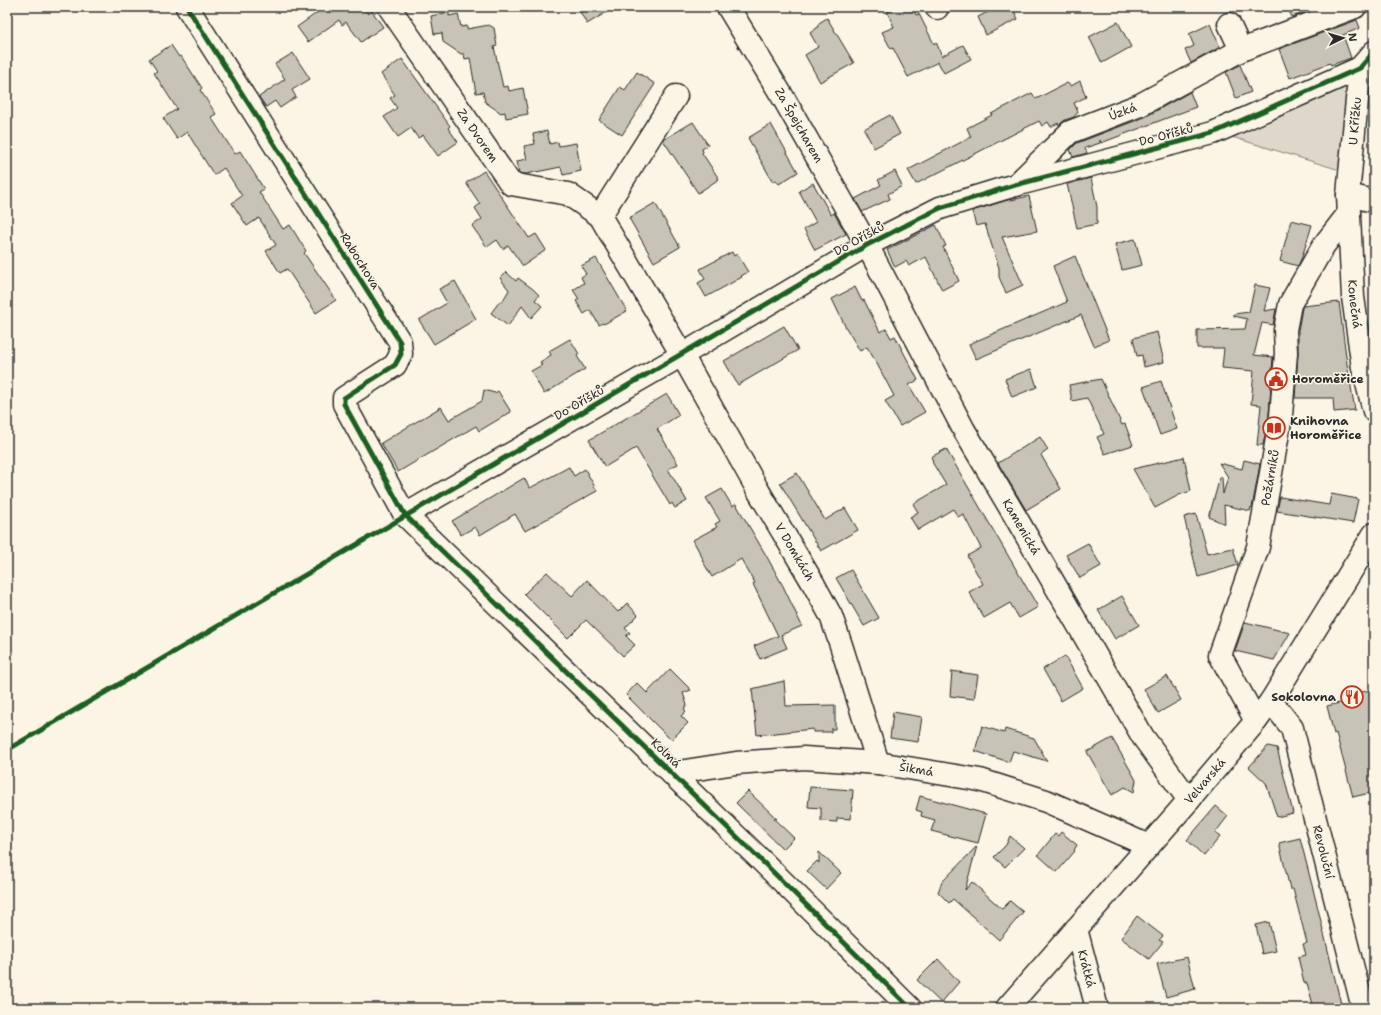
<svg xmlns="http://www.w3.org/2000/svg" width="1381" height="1015" font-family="'Shantell Sans',sans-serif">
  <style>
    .green { fill: #ded8ca; stroke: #84827a }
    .building { fill: #c8c3b7; stroke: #2b2b2b }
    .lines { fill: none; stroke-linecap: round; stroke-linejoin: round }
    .minor-casing { stroke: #2b2b2b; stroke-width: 25 }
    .major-casing { stroke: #2b2b2b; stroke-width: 25 }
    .minor { stroke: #fcf5e5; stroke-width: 22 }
    .major { stroke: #fcf5e5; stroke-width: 22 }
    .cycleway-casing { stroke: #fcf5e5; stroke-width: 8 }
    .cycleway { stroke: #1b5e20; stroke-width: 5 }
    .labels { text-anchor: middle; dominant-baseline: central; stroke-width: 3; stroke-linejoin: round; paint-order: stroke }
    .street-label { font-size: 12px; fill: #2b2b2b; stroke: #fcf5e5 }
    .poi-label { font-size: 12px; font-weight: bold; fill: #2b2b2b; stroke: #fcf5e5; text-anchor: start }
  </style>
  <rect width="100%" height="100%" fill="#fcf5e5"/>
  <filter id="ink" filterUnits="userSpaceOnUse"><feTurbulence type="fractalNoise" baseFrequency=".025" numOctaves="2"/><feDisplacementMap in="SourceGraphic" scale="8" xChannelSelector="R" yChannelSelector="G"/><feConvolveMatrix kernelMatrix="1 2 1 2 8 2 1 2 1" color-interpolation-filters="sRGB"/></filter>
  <g filter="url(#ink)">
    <!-- green -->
    <path class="green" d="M 1351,81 L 1340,170 L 1232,137 Z"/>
    <!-- building -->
    <path class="building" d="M 325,7 L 367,7 L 365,8 L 368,14 L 372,11 L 383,27 L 361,42 L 346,22 L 342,25 L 339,20 L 308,42 L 297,27 Z
      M 577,7 L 615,7 L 587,24 Z
      M 897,7 L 912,7 L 916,15 L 919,14 L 934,44 L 936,42 L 942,56 L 963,45 L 971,59 L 944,73 L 938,62 L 908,77 L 893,48 L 891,49 L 882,32 L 894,27 L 887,12 Z
      M 998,7 L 1012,7 L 1018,19 L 986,35 L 978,17 Z
      M 1287,7 L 1310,7 L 1311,10 L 1292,17 Z
      M 449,12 L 449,16 L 458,14 L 461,27 L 467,26 L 467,29 L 489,25 L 494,28 L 497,46 L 494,47 L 503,87 L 508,86 L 509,91 L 523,88 L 528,114 L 506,118 L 505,112 L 501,113 L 485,102 L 483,92 L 476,93 L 470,58 L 465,59 L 464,54 L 461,54 L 443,42 L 442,33 L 434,34 L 431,16 Z
      M 827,18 L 854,63 L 820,82 L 805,55 L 818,47 L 810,33 L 817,28 L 819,23 Z
      M 1357,20 L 1360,28 L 1343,35 L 1351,58 L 1331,65 L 1330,63 L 1290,78 L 1279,49 Z
      M 1118,22 L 1131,47 L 1102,63 L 1089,37 Z
      M 1210,24 L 1220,47 L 1191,63 L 1185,50 L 1194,46 L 1189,34 Z
      M 171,45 L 179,57 L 181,56 L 202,88 L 200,90 L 216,114 L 211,117 L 235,154 L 240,151 L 264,189 L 259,192 L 283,229 L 290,225 L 306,251 L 304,253 L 336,300 L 316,313 L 287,269 L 280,273 L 266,251 L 276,245 L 259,218 L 247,226 L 232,203 L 242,196 L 224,168 L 214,175 L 187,132 L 177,139 L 163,118 L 177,109 L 154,73 L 157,71 L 149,59 Z
      M 293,53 L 310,79 L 292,90 L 296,97 L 280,108 L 275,101 L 266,107 L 259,97 L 285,79 L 275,64 Z
      M 402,59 L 450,126 L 448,128 L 458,142 L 438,156 L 423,135 L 418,138 L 411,128 L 398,137 L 384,117 L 397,108 L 390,98 L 395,95 L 381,74 Z
      M 1240,65 L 1251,92 L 1236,98 L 1226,72 Z
      M 637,72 L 655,84 L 622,135 L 599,120 L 620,87 L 625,90 Z
      M 1080,81 L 1086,97 L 1074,103 L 1078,112 L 1074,117 L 1065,120 L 1059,125 L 1058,123 L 1051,127 L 1048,122 L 1042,126 L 1039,121 L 916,184 L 908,170 L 971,137 L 967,128 L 992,115 L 991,114 L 1032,93 L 1036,99 L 1067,83 L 1071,86 Z
      M 1190,92 L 1196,107 L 1101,143 L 1100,140 L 1100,143 L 1085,148 L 1087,153 L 1073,157 L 1070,150 L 1077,143 L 1145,117 Z
      M 890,115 L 900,134 L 874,148 L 864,129 Z
      M 693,122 L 708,145 L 702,149 L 703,152 L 702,153 L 719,179 L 698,193 L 663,140 Z
      M 771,124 L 798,172 L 779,184 L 776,180 L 773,182 L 748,138 Z
      M 547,131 L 550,144 L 558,142 L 559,146 L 576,143 L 581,171 L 563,175 L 561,167 L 526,174 L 519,173 L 517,161 L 527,159 L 524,146 L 535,144 L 533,134 Z
      M 484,171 L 529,238 L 536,234 L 546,250 L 523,266 L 508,245 L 503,249 L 497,240 L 487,247 L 472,226 L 482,219 L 475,208 L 480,204 L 466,183 Z
      M 895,171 L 902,186 L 888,194 L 890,199 L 862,212 L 855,199 L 881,185 L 878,180 Z
      M 1091,178 L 1097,207 L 1097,224 L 1077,228 L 1067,184 Z
      M 813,183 L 831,215 L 834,213 L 846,234 L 815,250 L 804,229 L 816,222 L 799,191 Z
      M 1029,196 L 1037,231 L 1002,237 L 1023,285 L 1006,293 L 999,277 L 999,268 L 985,224 L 976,226 L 972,211 L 1011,199 L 1011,200 Z
      M 655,203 L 680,247 L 654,262 L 629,218 Z
      M 1291,220 L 1312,225 L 1302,257 L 1298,266 L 1280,261 Z
      M 936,225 L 946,246 L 943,247 L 959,281 L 942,290 L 926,257 L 909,266 L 906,261 L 895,267 L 887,250 Z
      M 1135,239 L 1142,265 L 1122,270 L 1115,244 Z
      M 732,252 L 734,256 L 737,254 L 748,272 L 741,276 L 742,277 L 706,297 L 698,283 L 705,279 L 700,269 Z
      M 1075,256 L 1109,340 L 1094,346 L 1081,315 L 976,359 L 969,344 L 1067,302 L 1053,266 Z
      M 596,258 L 627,311 L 604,324 L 603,323 L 599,325 L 590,310 L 584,314 L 576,301 L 579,299 L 573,290 L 584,283 L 581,277 L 586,274 L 581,266 Z
      M 506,272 L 516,281 L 518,278 L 533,289 L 539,295 L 535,300 L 542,306 L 531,318 L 522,306 L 508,326 L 491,313 L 500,301 L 502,302 L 509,290 L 500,278 Z
      M 455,281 L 476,319 L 434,344 L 419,320 L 447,303 L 439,289 Z
      M 1255,285 L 1270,288 L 1264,311 L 1276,309 L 1273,325 L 1262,323 L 1254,355 L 1273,357 L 1269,414 L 1263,445 L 1257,445 L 1261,405 L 1251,404 L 1254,371 L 1222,368 L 1224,348 L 1197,348 L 1197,330 L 1245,329 L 1247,319 L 1234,316 L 1234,314 L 1249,312 Z
      M 855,287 L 862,301 L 864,300 L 880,332 L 886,329 L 891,338 L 895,336 L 918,380 L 909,385 L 925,412 L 900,426 L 885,401 L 894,396 L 876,362 L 867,347 L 860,351 L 845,326 L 832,299 Z
      M 1339,302 L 1347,364 L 1355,410 L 1334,412 L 1333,398 L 1295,398 L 1298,354 L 1298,331 L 1302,308 L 1303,306 Z
      M 784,326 L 798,350 L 738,385 L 724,361 Z
      M 1157,332 L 1164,362 L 1144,367 L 1142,355 L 1137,356 L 1133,338 Z
      M 570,339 L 579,354 L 577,356 L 585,369 L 544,394 L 531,371 L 542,365 L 540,362 L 551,355 L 549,351 Z
      M 1031,369 L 1037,387 L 1012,397 L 1005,379 Z
      M 1101,379 L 1122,425 L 1125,424 L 1133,445 L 1105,454 L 1097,437 L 1104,434 L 1087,398 L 1072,401 L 1069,385 Z
      M 1161,381 L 1177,429 L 1160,435 L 1143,387 Z
      M 484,390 L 495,393 L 498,391 L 511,412 L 479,431 L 476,426 L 398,472 L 381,443 L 441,407 L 449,420 L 482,401 Z
      M 667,394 L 679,415 L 657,429 L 678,464 L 668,469 L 687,501 L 675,508 L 672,503 L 670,505 L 636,448 L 605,467 L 589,440 Z
      M 1040,437 L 1048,450 L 1041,455 L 1061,489 L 1026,510 L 998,463 Z
      M 946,449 L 1038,607 L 1019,618 L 1010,603 L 984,618 L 969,592 L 983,584 L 967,556 L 981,548 L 963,514 L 958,517 L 953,509 L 918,530 L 910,517 L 918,512 L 913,504 L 946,485 L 932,462 L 933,461 L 931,457 Z
      M 1184,457 L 1191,491 L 1179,495 L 1155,508 L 1133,469 Z
      M 1244,460 L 1260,464 L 1252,508 L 1251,507 L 1250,511 L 1224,505 L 1225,524 L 1209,517 L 1220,477 L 1222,477 L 1223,494 L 1228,477 L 1219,463 L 1242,469 Z
      M 569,467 L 574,476 L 585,469 L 597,491 L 525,531 L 515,514 L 480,535 L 475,527 L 461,535 L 452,521 L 524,478 L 530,488 Z
      M 797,473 L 825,520 L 845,508 L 858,530 L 821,551 L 780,483 Z
      M 722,489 L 732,506 L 736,504 L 767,557 L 783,586 L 802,626 L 781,635 L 787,648 L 760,659 L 754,646 L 778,636 L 753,584 L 755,583 L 741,559 L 712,577 L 702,560 L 703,559 L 693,540 L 717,527 L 715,524 L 720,521 L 706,498 Z
      M 1331,494 L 1358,499 L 1353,523 L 1277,511 L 1280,497 L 1329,505 Z
      M 1196,514 L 1207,554 L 1233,548 L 1238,565 L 1198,577 L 1184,517 Z
      M 1088,543 L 1101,566 L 1080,578 L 1066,555 Z
      M 851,570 L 879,618 L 864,626 L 836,578 Z
      M 547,572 L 572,596 L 587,580 L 618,612 L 627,603 L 638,615 L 625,628 L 630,633 L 626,636 L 635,645 L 623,656 L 586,620 L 568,638 L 524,594 Z
      M 1122,596 L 1139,625 L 1115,639 L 1098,610 Z
      M 1245,622 L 1290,633 L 1274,660 L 1235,651 Z
      M 1065,656 L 1083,688 L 1061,701 L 1043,669 Z
      M 670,669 L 691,690 L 683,693 L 687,705 L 684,709 L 686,711 L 681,716 L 688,723 L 671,740 L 626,695 L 637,683 L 647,693 Z
      M 952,671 L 978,675 L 974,699 L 950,696 Z
      M 1167,676 L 1181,700 L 1158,713 L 1144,689 Z
      M 784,681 L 786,706 L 835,705 L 835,729 L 831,729 L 831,732 L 813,732 L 813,729 L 757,735 L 752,689 Z
      M 1370,690 L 1374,706 L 1374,792 L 1353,797 L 1336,733 L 1334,734 L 1327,706 L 1348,701 L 1346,696 Z
      M 893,712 L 922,717 L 918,742 L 890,738 Z
      M 982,726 L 1004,733 L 1005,729 L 1034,738 L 1047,761 L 1013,751 L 1009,762 L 975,751 Z
      M 1112,738 L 1136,780 L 1134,792 L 1125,787 L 1112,795 L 1087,752 Z
      M 1268,746 L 1277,748 L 1293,813 L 1277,817 L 1266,783 L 1249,767 Z
      M 810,787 L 853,790 L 851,819 L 837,818 L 837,822 L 821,821 L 821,808 L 808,807 Z
      M 748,791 L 777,819 L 774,819 L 794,838 L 783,849 L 736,803 Z
      M 920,796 L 986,814 L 978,843 L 931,831 L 935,820 L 921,816 L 922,812 L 916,810 Z
      M 1216,806 L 1228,816 L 1215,833 L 1220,837 L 1204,856 L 1187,840 Z
      M 1061,832 L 1077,845 L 1074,850 L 1075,851 L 1057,872 L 1038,855 L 1055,834 L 1058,836 Z
      M 1010,836 L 1024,848 L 1005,867 L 994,857 L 1006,845 Z
      M 1300,838 L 1317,905 L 1342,1008 L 1314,1008 L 1307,983 L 1304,983 L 1298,957 L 1306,955 L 1303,944 L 1307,943 L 1293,889 L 1290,889 L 1279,843 Z
      M 977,846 L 965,890 L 972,882 L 1002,909 L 1010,901 L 1023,912 L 999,940 L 953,899 L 949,903 L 938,892 L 942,882 Z
      M 819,852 L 841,873 L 826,889 L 807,871 L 817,861 L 819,863 Z
      M 1137,916 L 1163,936 L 1159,940 L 1163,942 L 1149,959 L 1121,938 Z
      M 1269,922 L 1276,951 L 1262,954 L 1256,925 Z
      M 1187,957 L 1195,989 L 1166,997 L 1157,964 Z
      M 938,959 L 959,982 L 941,1003 L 917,980 Z"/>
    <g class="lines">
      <!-- minor casing -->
      <g class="minor-casing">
        <g id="minor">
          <path d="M 187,7 L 400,342 L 401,354 L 395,365 L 353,392 L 344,398 L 344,404 L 405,515 L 765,864 L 910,1008"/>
          <path id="s1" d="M 389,7 L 511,184 L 568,194 L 600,216 L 682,355 L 759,492 L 813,583 L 831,616 L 841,645 L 878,763"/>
          <path id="s2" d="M 728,7 L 784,99 L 867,245 L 964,430 L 1015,516 L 1143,737 L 1189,800"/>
          <path d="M 936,7 L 937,8"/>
          <path d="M 1229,24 L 1241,50"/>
          <path id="s3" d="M 1374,52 L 1360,68 L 1348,195 L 1353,297 L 1363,368 L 1374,411"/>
          <path id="s4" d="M 1016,185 L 1070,132 L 1140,105 L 1241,50 L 1355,7"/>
          <path d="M 1348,195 L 1374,201"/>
          <path d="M 600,216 L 676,96"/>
          <path d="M 405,515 L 682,355 L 867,245 L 940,208 L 1015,185 L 1213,133 L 1360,68"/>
          <path id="s5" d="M 1271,701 L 1292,728 L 1363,1008"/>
          <path id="s6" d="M 1256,721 L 1220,655 L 1258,547 L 1281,416 L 1286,353 L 1285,330 L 1290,304 L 1324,245 L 1349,213"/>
          <path id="s7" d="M 672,773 L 736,763 L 804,758 L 878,763 L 980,780 L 1046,801 L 1149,846"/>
          <path id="s8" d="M 1076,929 L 1097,1008"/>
        </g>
      </g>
      <!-- major casing -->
      <g class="major-casing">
        <g id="major">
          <path id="s9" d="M 1007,1008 L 1189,800 L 1256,721 L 1271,701 L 1374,534"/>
        </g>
      </g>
      <!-- minor -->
      <use href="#minor" class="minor"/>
      <!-- major -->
      <use href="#major" class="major"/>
      <!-- cycleway casing -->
      <g class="cycleway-casing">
        <path id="cycleway" d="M 187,7 L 400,342 L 401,354 L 395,365 L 353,392 L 344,398 L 344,404 L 405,515 L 765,864 L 910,1008
          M 7,750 L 867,245 L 940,208 L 1015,185 L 1213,133 L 1360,68 L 1374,52"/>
      </g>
      <!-- cycleway -->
      <use href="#cycleway" class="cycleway"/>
    </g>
  </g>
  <!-- icons -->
  <defs>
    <g id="civic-ring" transform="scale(1.15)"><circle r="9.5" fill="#fcf5e5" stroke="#c8321e" stroke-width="1.5"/><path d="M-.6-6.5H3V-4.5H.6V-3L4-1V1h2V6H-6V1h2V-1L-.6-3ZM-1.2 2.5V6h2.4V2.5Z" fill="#c8321e"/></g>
    <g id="library-ring" transform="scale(1.15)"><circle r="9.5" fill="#fcf5e5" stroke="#c8321e" stroke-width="1.5"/><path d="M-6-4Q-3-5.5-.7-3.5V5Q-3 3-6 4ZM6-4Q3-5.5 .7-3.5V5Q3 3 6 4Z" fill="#c8321e"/></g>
    <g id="restaurant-ring" transform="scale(1.15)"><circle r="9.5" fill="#fcf5e5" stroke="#c8321e" stroke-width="1.5"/><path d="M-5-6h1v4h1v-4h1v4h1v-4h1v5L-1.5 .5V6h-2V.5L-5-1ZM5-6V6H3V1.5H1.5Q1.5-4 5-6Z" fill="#c8321e"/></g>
  </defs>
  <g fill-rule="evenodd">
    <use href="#civic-ring" x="1276" y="379"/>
    <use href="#library-ring" x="1274" y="428"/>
    <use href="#restaurant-ring" x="1352" y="697"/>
  </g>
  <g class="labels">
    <!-- street labels -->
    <g class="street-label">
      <text stroke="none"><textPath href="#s4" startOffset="132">Úzká</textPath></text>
      <text transform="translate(1355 121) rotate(-85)">U Křížku</text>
      <text stroke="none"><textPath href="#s2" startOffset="138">Za Špejcharem</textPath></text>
      <text stroke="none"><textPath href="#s1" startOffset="156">Za Dvorem</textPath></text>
      <text transform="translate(1166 135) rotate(-15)">Do Oříšků</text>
      <text transform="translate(859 239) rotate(-29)">Do Oříšků</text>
      <text transform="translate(360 261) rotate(58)">Rabochova</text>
      <text stroke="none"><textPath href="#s3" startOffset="258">Konečná</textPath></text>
      <text transform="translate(579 403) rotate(-30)">Do Oříšků</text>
      <text stroke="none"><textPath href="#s6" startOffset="260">Požárníků</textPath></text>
      <text stroke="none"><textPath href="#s2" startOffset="597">Kamenická</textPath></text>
      <text stroke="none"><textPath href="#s1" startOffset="700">V Domkách</textPath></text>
      <text transform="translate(666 753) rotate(44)">Kolmá</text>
      <text stroke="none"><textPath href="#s7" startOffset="246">Šikmá</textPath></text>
      <text stroke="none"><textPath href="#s9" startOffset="301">Velvarská</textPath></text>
      <text stroke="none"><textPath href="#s5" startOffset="162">Revoluční</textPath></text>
      <text stroke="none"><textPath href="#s8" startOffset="41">Krátká</textPath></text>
    </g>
    <!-- poi labels -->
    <g class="poi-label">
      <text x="1292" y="379">Horoměřice</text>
      <text x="1290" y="421">Knihovna<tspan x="1290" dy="14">Horoměřice</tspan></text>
      <text x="1336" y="697" text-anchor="end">Sokolovna</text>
    </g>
  </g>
  <!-- margin -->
  <rect width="1381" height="1015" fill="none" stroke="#fcf5e5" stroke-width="24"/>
  <rect x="12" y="12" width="1357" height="991" fill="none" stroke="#2b2b2b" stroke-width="1.5" filter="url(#ink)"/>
  <!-- north arrow -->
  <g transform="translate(1343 38) rotate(85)" stroke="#fcf5e5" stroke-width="3" paint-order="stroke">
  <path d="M0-3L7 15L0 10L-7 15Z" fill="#2b2b2b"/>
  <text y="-6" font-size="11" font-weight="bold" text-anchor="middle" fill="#2b2b2b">N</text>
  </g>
</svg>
